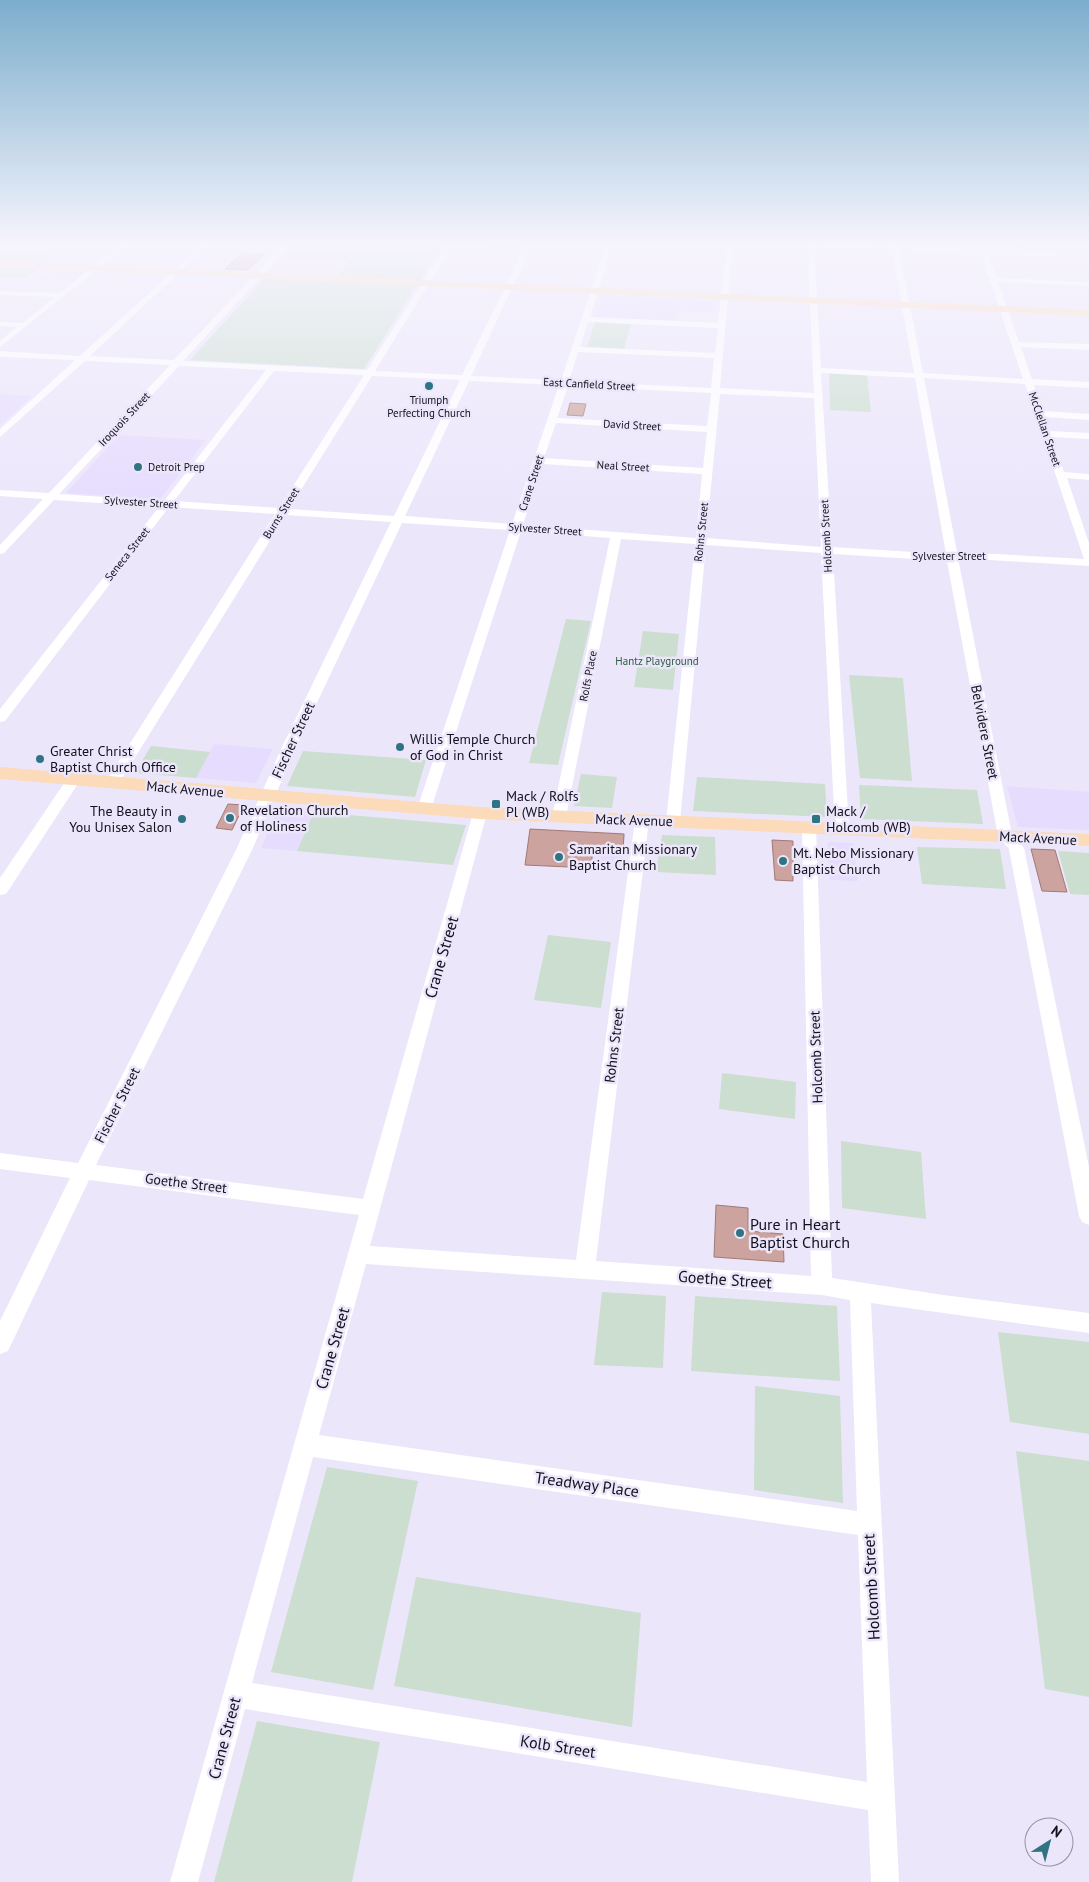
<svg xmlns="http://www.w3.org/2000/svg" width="1089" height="1882" font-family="'PT Sans',sans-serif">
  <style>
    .built { fill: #e6dcfe }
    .green { fill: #cbded0 }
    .building { fill: #cca39e; stroke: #a17a75 }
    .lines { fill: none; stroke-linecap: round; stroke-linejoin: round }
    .minor { fill: #fff; fill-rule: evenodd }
    .major { fill: #fbdbb9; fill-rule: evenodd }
    .poi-dot { fill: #307484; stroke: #ece6fb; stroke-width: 2 }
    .labels { text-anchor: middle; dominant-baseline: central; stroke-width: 5; stroke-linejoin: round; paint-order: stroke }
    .far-street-label { font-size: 11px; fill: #14101c; stroke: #ece6fb }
    .far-poi-label { font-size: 11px; fill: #14101c; stroke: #ece6fb }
    .far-park-label { font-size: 11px; fill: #2b5b3c; stroke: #ece6fb }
    .street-label { font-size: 14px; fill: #14101c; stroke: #ece6fb }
    .poi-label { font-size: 14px; fill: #14101c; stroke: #ece6fb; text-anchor: start }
    .near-street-label { font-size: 16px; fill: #14101c; stroke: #ece6fb }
    .near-poi-label { font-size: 16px; fill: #14101c; stroke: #ece6fb; text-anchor: start }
  </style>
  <rect width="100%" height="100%" fill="#ece6fb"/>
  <!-- built -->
  <path class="built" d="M 55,269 L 87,271 L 75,281 L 42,279 Z
    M 602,295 L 715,301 L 714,312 L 677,310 L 675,321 L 595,317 Z
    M 0,394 L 32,396 L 0,425 Z
    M 119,435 L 206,440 L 160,499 L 66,493 Z
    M 214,744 L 273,749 L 256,783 L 196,778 Z
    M 1007,786 L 1089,792 L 1089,830 L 1018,827 Z
    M 278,809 L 314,812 L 297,851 L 261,848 Z
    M 594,831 L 626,833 L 620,871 L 593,870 Z
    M 828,842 L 853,843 L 858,881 L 830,880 Z"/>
  <!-- green -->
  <path class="green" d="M 297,243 L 444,243 L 420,281 L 337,277 L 349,261 L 283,258 Z
    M 496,243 L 522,243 L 517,253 L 491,252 Z
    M 0,252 L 49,254 L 36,263 L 0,261 Z
    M 0,267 L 38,269 L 25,278 L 0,277 Z
    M 264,279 L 416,286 L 364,369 L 190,360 Z
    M 595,322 L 631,324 L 624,349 L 587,347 Z
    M 829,373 L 867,375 L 871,412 L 830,410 Z
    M 566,619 L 591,621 L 558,765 L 529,763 Z
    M 643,631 L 679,634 L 673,690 L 634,687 Z
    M 849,675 L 903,678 L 912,781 L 860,778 Z
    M 151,746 L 210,752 L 196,778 L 135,773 Z
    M 303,751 L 426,760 L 415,797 L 287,786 Z
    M 581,774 L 617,777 L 612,808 L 574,806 Z
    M 697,777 L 825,784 L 827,817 L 693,811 Z
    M 859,785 L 977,790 L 983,824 L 861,819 Z
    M 314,812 L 466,825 L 453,865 L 297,851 Z
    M 662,835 L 715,837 L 716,875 L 656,872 Z
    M 917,847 L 1000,849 L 1006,889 L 922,884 Z
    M 1058,851 L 1089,853 L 1089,895 L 1070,894 Z
    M 548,935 L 611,942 L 601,1008 L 534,1000 Z
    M 722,1073 L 796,1082 L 795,1119 L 719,1109 Z
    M 841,1141 L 921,1152 L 926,1219 L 842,1208 Z
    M 602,1292 L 666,1296 L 663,1368 L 594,1365 Z
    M 695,1296 L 837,1306 L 840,1381 L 691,1371 Z
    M 998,1332 L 1089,1342 L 1089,1434 L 1010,1422 Z
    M 755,1386 L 840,1396 L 843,1503 L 754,1490 Z
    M 1016,1451 L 1089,1461 L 1089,1697 L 1045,1689 Z
    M 327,1467 L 418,1481 L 373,1690 L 271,1672 Z
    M 416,1577 L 641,1613 L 632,1727 L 394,1686 Z
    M 257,1721 L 380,1742 L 352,1882 L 214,1882 Z"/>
  <!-- building -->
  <path class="building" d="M 242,253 L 265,254 L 248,270 L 225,269 Z
    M 570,403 L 586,404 L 583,416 L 567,415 Z
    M 228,804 L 244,805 L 232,830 L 216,828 Z
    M 530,829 L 624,834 L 623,850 L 593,848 L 591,868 L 525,865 Z
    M 772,840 L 793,841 L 793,881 L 775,880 Z
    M 1031,849 L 1055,850 L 1067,892 L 1042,891 Z
    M 716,1205 L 748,1208 L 748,1231 L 783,1234 L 784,1262 L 714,1257 Z"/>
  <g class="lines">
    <!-- minor -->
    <path class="minor" d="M 92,243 L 130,243 L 0,347 L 0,341 L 17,327 L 0,326 L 0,322 L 23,323 L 55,297 L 0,295 L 0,291 L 60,293 L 119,246 L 95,245 Z
      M 204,243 L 211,243 L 90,356 L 174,360 L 285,243 L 292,243 L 183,361 L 367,370 L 448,243 L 454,243 L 375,371 L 462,375 L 527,243 L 533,243 L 471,376 L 561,380 L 607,243 L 613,243 L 590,317 L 718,323 L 727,243 L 733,243 L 720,388 L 814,393 L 807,243 L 891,245 L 891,243 L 897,243 L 898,246 L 980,249 L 978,243 L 984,243 L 987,250 L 1059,253 L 1062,257 L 988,254 L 997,278 L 1089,282 L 1089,286 L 998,282 L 1019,342 L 1089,344 L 1089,350 L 1021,347 L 1032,379 L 1089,382 L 1089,388 L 1034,385 L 1043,411 L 1089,414 L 1089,420 L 1045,417 L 1050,431 L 1089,433 L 1089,439 L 1052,437 L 1064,472 L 1089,474 L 1089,480 L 1067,478 L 1089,543 L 1089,566 L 958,558 L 1012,835 L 1024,848 L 1089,1167 L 1089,1225 L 1082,1222 L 1079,1216 L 1009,849 L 998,836 L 947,561 L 833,554 L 849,829 L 842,834 L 835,829 L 821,553 L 706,545 L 680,822 L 673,827 L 666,822 L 695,544 L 621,539 L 566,817 L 559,822 L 552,817 L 610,538 L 521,531 L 431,809 L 424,814 L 417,809 L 510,530 L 402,523 L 296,747 L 252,850 L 96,1165 L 363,1199 L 473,813 L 480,808 L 487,813 L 370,1246 L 576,1260 L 635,820 L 642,815 L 649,820 L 596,1261 L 811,1276 L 802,828 L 809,823 L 814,825 L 816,828 L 832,1278 L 943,1295 L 1089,1313 L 1089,1333 L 871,1303 L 899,1882 L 871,1882 L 868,1810 L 245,1709 L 198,1882 L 170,1882 L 359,1215 L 89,1180 L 8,1351 L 0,1354 L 0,1321 L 70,1178 L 0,1169 L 0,1153 L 78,1163 L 236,850 L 282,747 L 391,522 L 286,515 L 119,783 L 117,786 L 107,786 L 105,783 L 275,514 L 169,507 L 5,721 L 0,722 L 0,709 L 159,507 L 54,500 L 4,553 L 0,554 L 0,545 L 43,499 L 0,496 L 0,490 L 49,493 L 170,365 L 85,361 L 0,437 L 0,429 L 75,360 L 0,357 L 0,351 L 80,356 ZM 814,246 L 892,250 L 914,373 L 821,368 ZM 899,250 L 981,254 L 1023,379 L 923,373 ZM 588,322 L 718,328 L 715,353 L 580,347 ZM 578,352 L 714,358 L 711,388 L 569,381 ZM 179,366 L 266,370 L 164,501 L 59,494 ZM 274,371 L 364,375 L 279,508 L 174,501 ZM 821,373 L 915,378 L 946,554 L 832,547 ZM 372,376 L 460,380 L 394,516 L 289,509 ZM 924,378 L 1025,384 L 1084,559 L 957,552 ZM 469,381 L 559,385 L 512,524 L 405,516 ZM 568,386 L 711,393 L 707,426 L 557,418 ZM 720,394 L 814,398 L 821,547 L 706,538 ZM 556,423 L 707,432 L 703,468 L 544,458 ZM 542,464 L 702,474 L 696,538 L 523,525 ZM 366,1264 L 822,1295 L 850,1300 L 857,1511 L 319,1435 ZM 313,1457 L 858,1535 L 867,1782 L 252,1683 Z
      M 74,775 L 81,779 L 6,894 L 0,895 L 0,878 L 69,776 Z"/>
    <!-- major -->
    <path class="major" d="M 0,261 L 1089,310 L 1089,316 L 0,267 Z
      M 0,767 L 480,807 L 1089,834 L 1089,846 L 480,819 L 0,779 Z"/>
  </g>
  <!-- sky -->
  <linearGradient id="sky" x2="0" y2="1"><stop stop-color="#7cadcc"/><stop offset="0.48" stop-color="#f6f4fd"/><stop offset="1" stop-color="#f6f4fd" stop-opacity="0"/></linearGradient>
  <rect width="1089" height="506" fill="url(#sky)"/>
  <!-- markers -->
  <g class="poi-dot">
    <circle cx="429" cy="386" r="5"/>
    <circle cx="138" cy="467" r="5"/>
    <circle cx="400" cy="747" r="5"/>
    <circle cx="40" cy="759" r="5"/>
    <rect x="491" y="799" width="10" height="10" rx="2.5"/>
    <circle cx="230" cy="818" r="5"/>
    <circle cx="182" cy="819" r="5"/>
    <rect x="811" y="814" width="10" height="10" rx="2.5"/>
    <circle cx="559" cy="857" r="5"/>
    <circle cx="783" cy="861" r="5"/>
    <circle cx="740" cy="1233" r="5"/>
  </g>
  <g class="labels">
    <!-- far-street labels -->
    <g class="far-street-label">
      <text transform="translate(589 384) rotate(3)">East Canfield Street</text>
      <text transform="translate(124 419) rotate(-47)">Iroquois Street</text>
      <text transform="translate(632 425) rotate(3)">David Street</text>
      <text transform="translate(1045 429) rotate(71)">McClellan Street</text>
      <text transform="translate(623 466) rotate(3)">Neal Street</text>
      <text transform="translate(531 483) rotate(-72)">Crane Street</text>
      <text transform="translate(141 502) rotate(4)">Sylvester Street</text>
      <text transform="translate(281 513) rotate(-58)">Burns Street</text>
      <text transform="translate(545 529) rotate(4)">Sylvester Street</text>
      <text transform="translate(701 532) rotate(-84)">Rohns Street</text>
      <text transform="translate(826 536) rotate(-93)">Holcomb Street</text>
      <text transform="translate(127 554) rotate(-52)">Seneca Street</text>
      <text x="949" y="556">Sylvester Street</text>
      <text transform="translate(588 676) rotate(-79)">Rolfs Place</text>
    </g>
    <!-- far-poi labels -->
    <g class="far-poi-label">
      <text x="429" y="400">Triumph<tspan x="429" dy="13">Perfecting Church</tspan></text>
      <text x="148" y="467" text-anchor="start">Detroit Prep</text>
    </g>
    <!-- far-park labels -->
    <g class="far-park-label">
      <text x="657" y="661">Hantz Playground</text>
    </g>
    <!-- street labels -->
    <g class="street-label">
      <text transform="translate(985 732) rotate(79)">Belvidere Street</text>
      <text transform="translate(293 740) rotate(-65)">Fischer Street</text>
      <text transform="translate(185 789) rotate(5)">Mack Avenue</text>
      <text transform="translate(634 820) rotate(2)">Mack Avenue</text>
      <text transform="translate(1038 838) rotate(3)">Mack Avenue</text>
      <text transform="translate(614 1045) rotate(-83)">Rohns Street</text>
      <text transform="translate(816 1057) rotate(-92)">Holcomb Street</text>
      <text transform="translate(117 1105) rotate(-63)">Fischer Street</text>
      <text transform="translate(186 1183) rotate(7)">Goethe Street</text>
    </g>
    <!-- poi labels -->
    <g class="poi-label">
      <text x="410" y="739">Willis Temple Church<tspan x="410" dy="16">of God in Christ</tspan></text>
      <text x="50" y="751">Greater Christ<tspan x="50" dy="16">Baptist Church Office</tspan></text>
      <text x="506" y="796">Mack / Rolfs<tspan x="506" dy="16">Pl (WB)</tspan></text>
      <text x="240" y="810">Revelation Church<tspan x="240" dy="16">of Holiness</tspan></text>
      <text x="172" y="811" text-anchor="end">The Beauty in<tspan x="172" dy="16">You Unisex Salon</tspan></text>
      <text x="826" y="811">Mack /<tspan x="826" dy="16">Holcomb (WB)</tspan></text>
      <text x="569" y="849">Samaritan Missionary<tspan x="569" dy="16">Baptist Church</tspan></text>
      <text x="793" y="853">Mt. Nebo Missionary<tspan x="793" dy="16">Baptist Church</tspan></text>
    </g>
    <!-- near-street labels -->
    <g class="near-street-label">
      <text transform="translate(441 957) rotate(-74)">Crane Street</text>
      <text transform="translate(725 1279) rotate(4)">Goethe Street</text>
      <text transform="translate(332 1348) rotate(-74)">Crane Street</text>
      <text transform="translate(587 1484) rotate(8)">Treadway Place</text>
      <text transform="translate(871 1587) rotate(-93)">Holcomb Street</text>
      <text transform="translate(224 1738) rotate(-75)">Crane Street</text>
      <text transform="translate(558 1746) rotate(9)">Kolb Street</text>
    </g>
    <!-- near-poi labels -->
    <g class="near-poi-label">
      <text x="750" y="1224">Pure in Heart<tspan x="750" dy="18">Baptist Church</tspan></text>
    </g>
  </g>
  <!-- north arrow -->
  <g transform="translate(1049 1842) rotate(36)"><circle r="24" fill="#ece6fb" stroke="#9690a2"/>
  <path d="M0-4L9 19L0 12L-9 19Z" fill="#307484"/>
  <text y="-8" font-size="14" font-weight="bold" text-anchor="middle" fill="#14101c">N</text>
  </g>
</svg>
